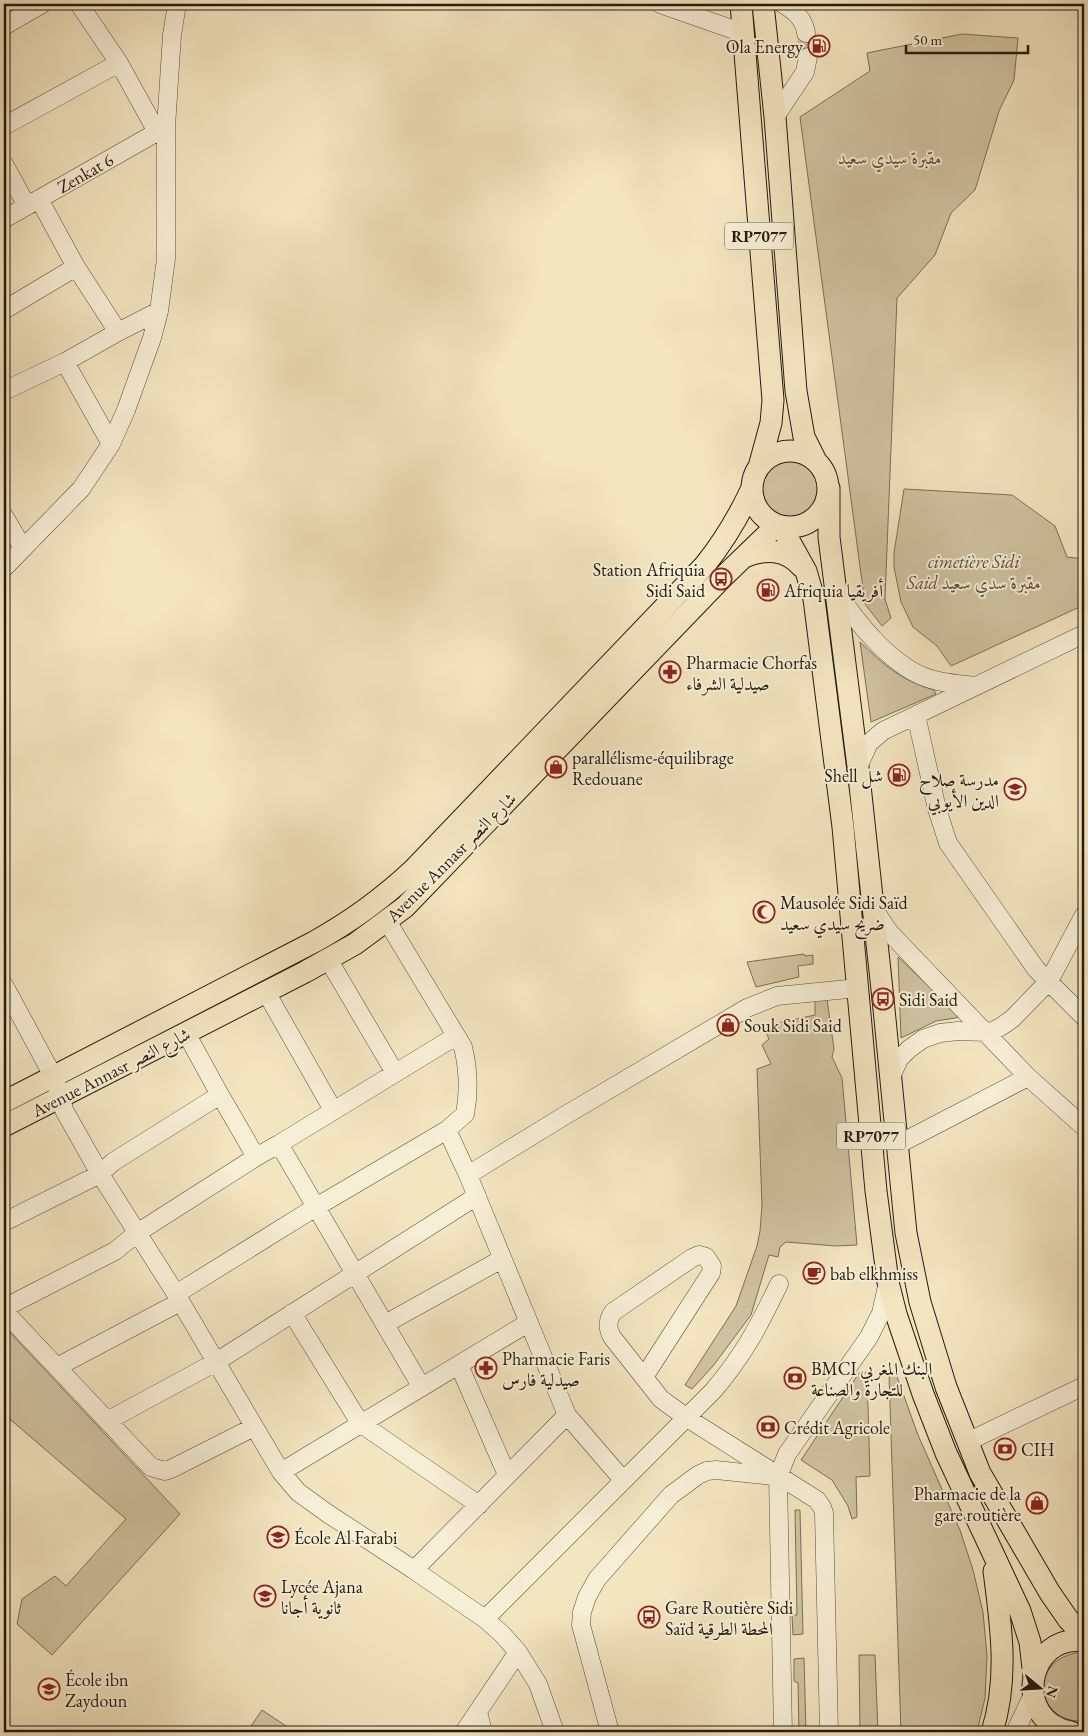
<svg xmlns="http://www.w3.org/2000/svg" width="1088" height="1736" font-family="'EB Garamond',Amiri,serif">
  <style>
    .green { fill: #d0c3a2; stroke: #7a6f58 }
    .lines { fill: none; stroke-linecap: round; stroke-linejoin: round }
    .minor-tunnel { stroke: #cabd9d; stroke-width: 18; stroke-dasharray: 18 9; stroke-linecap: butt }
    .minor-casing { stroke: #584e3b; stroke-width: 19 }
    .major-casing { stroke: #241b0f; stroke-width: 23 }
    .minor { stroke: #f7eed6; stroke-width: 18 }
    .major { stroke: #f3e5c0; stroke-width: 21 }
    .labels { text-anchor: middle; dominant-baseline: central; stroke-width: 4; stroke-linejoin: round; paint-order: stroke }
    .shield { fill: #f7eed6; stroke: #635a4b; stroke-width: 1 }
    .shield-label { font-size: 16px; font-weight: bold; fill: #241b0f }
    .poi-label { font-size: 18px; fill: #241b0f; stroke: #f7eed6; text-anchor: start }
    .park-label { font-size: 18px; font-style: italic; fill: #584d3b; stroke: #f7eed6 }
    .street-label { font-size: 18px; fill: #241b0f; stroke: #f7eed6 }
  </style>
  <rect width="100%" height="100%" fill="#f3e5c0"/>
  <filter id="stains"><feTurbulence type="fractalNoise" baseFrequency=".004" numOctaves="4"/><feColorMatrix values="0 0 0 0 .2 0 0 0 0 .09 0 0 0 0 .02 0 0 0 .5 -.17"/></filter>
  <radialGradient id="worn" r=".72"><stop offset=".6" stop-color="#630" stop-opacity="0"/><stop offset="1" stop-color="#630" stop-opacity=".3"/></radialGradient>
  <!-- green -->
  <path class="green" d="M 962,34 L 1018,38 L 1014,80 L 999,111 L 975,190 L 951,213 L 935,255 L 897,298 L 885,599 L 891,618 L 882,626 L 865,604 L 800,117 L 870,71 L 867,53 Z
    M762 489a28 28 0 1 1 56 0a28 28 0 1 1-56 0Z
    M 904,489 L 1012,495 L 1055,526 L 1067,557 L 1084,559 L 1084,605 L 951,666 L 937,646 L 913,627 L 901,602 L 894,567 L 894,553 Z
    M 860,642 C 884,665 902,681 934,690 L 936,694 L 871,722 Z
    M 804,954 L 805,956 L 813,955 L 813,964 L 798,966 L 799,977 L 756,987 L 747,962 Z
    M 898,957 L 961,1017 L 936,1021 L 901,1038 Z
    M 827,999 L 834,1049 L 832,1057 L 842,1078 L 857,1245 L 836,1246 L 786,1242 L 780,1247 L 778,1257 L 769,1255 L 751,1315 L 713,1366 L 692,1389 L 685,1385 L 736,1306 L 757,1246 L 760,1231 L 762,1205 L 757,1069 L 771,1064 L 762,1045 L 769,1039 L 763,1026 L 815,1015 L 815,1001 Z
    M 4,1326 L 180,1514 L 52,1655 L 17,1624 L 22,1599 L 55,1576 L 66,1586 L 126,1519 L 4,1414 Z
    M 867,1372 L 870,1476 L 856,1477 L 857,1517 L 852,1519 L 848,1506 L 832,1480 L 801,1460 L 859,1373 Z
    M 896,1374 L 918,1435 L 960,1530 L 973,1570 L 983,1612 L 987,1656 L 985,1698 L 977,1732 L 901,1732 L 889,1375 Z
    M 795,1510 L 800,1510 L 803,1634 L 793,1635 L 792,1615 L 797,1615 Z
    M 1076,1653 L 1084,1654 L 1084,1721 C 1035,1723 1028,1662 1076,1653 Z
    M 859,1655 L 875,1655 L 878,1732 L 860,1732 Z
    M 804,1658 L 806,1732 L 799,1732 L 798,1683 L 794,1681 L 794,1659 Z
    M 262,1710 L 295,1732 L 247,1732 Z"/>
  <g class="lines">
    <!-- minor-tunnel -->
    <path class="minor-tunnel" d="M 806,33 L 808,57"/>
    <!-- minor casing -->
    <g class="minor-casing">
      <path id="minor" d="M 79,4 L 119,63 L 157,132
        M 660,4 L 743,33
        M 783,4 C 795,11 804,19 806,33
        M 4,26 L 42,4
        M 775,117 L 805,72 L 808,57
        M 4,126 L 119,63
        M 4,164 L 27,206
        M 39,199 L 76,267 L 118,332
        M 4,219 L 166,127
        M 4,310 L 76,267
        M 65,362 L 111,444
        M 4,391 L 65,362 L 118,332 L 159,311
        M 4,516 L 23,548
        M 4,568 L 81,489 L 111,444 L 126,410 L 152,338 L 159,311 L 166,259 L 166,127 L 172,35 L 177,4
        M 836,590 C 855,621 888,661 922,676 C 938,683 958,684 975,686
        M 916,715 L 937,809 L 948,843 L 1036,969 L 1084,1017
        M 858,767 L 869,743 L 883,731 L 1084,634
        M 873,908 L 890,933 L 1028,1077 L 1084,1127
        M 328,959 L 395,1073
        M 4,985 L 53,1076 L 61,1097 L 64,1110 L 100,1174 L 176,1294 L 281,1472 L 298,1492 L 327,1513 L 414,1570 L 485,1619 L 502,1634 L 518,1652 L 538,1684 L 555,1732
        M 266,992 L 333,1110
        M 186,1033 L 220,1095
        M 890,1079 L 899,1059 L 909,1049 L 923,1039 L 940,1033 L 958,1031 L 986,1032 L 993,1031 L 1002,1026 L 1012,1019 L 1049,981 L 1084,915
        M 447,1130 L 468,1175 L 567,1415 L 623,1480
        M 279,1144 L 421,1386
        M 897,1145 L 1028,1077
        M 468,1175 L 564,1116 L 747,1008 L 777,996 L 858,988
        M 4,1222 L 100,1174 L 113,1162 L 220,1095 L 256,1157
        M 176,1294 L 316,1207 L 447,1130 L 465,1114 C 469,1093 468,1068 463,1047 L 387,921
        M 4,1308 L 115,1251 L 137,1233 L 256,1157 L 279,1144 L 456,1036
        M 4,1311 L 151,1467 L 165,1471 L 171,1469 L 254,1427
        M 292,1313 L 360,1423 L 479,1505
        M 385,1324 L 502,1259
        M 459,1365 L 507,1475
        M 57,1367 L 180,1302
        M 644,1377 L 711,1273 L 712,1266 L 706,1257 L 699,1255 L 692,1258 L 613,1312 C 607,1321 607,1328 612,1337 L 661,1399 L 687,1418 L 817,1500 L 822,1507 L 824,1513 L 829,1732
        M 107,1421 L 216,1362 L 477,1196
        M 967,1442 L 1084,1386
        M 281,1472 L 528,1323
        M 414,1570 L 567,1415
        M 485,1619 L 713,1391 C 743,1356 759,1326 779,1284
        M 478,1712 L 483,1732
        M 464,1732 L 518,1652
        M 610,1732 L 581,1625 L 582,1612 L 587,1597 L 597,1579 L 671,1495 L 698,1475 L 707,1471 L 716,1470 L 773,1476
        M 783,1732 L 778,1477 L 787,1454 L 869,1337 L 881,1313 L 888,1282
        M 1015,1732 L 1033,1695"/>
    </g>
    <!-- major casing -->
    <g class="major-casing">
      <path id="major" d="M 741,4 L 773,400 L 771,423 L 759,467
        M 763,4 L 775,117 L 796,391 L 804,437 L 815,459
        M752 489a38 38 0 1 1 76 0a38 38 0 1 1-76 0Z
        M 829,488 L 829,537 L 858,767 L 883,999 L 906,1233 L 920,1302 L 946,1387 L 980,1473 L 1050,1593 L 1068,1619 L 1084,1636
        M 781,526 L 806,571 L 814,599 L 843,827 L 876,1191 L 888,1282 L 896,1314 L 923,1394 L 946,1453 L 1020,1611 L 1030,1642 L 1034,1677
        M 744,557 C 766,548 786,549 802,567
        M 4,1102 L 314,942 C 352,921 381,900 413,870 L 705,565 C 724,541 739,516 752,488
        M 4,1126 L 305,972 L 355,944 L 405,907 L 721,579 L 777,525
        M 992,1732 C 1009,1679 1001,1625 994,1571
        M 1071,1732 C 1011,1721 1027,1633 1084,1641"/>
    </g>
    <!-- minor -->
    <use href="#minor" class="minor"/>
    <!-- major -->
    <use href="#major" class="major"/>
  </g>
  <!-- icons -->
  <defs>
    <g id="fuel-ring" transform="scale(1.125)"><circle r="9.5" fill="#f7eed6" stroke="#8f2418" stroke-width="1.5"/><path d="M-5.5-6h7V0h2V4h1.3V-2.5L3-4.5l.8-.8L6-3V5H2.5V1h-1V6h-7ZM-4.2-4.7v3.2H.2V-4.7Z" fill="#8f2418"/></g>
    <g id="bus-ring" transform="scale(1.125)"><circle r="9.5" fill="#f7eed6" stroke="#8f2418" stroke-width="1.5"/><path d="M-5-6H5V4H4V6H2V4H-2V6H-4V4H-5ZM-3.5-4V0h7V-4ZM-3.5 1.2v1.5H-2V1.2ZM2 1.2v1.5H3.5V1.2Z" fill="#8f2418"/></g>
    <g id="pharmacy-ring" transform="scale(1.125)"><circle r="9.5" fill="#f7eed6" stroke="#8f2418" stroke-width="1.5"/><path d="M-2-6h4v4h4v4h-4v4h-4v-4h-4v-4h4Z" fill="#8f2418"/></g>
    <g id="shop-ring" transform="scale(1.125)"><circle r="9.5" fill="#f7eed6" stroke="#8f2418" stroke-width="1.5"/><path d="M-5-2.5h2.3a2.7 3.5 0 0 1 5.4 0H5L5.5 6h-11ZM-1.5-2.5h3a1.5 2.3 0 0 0-3 0Z" fill="#8f2418"/></g>
    <g id="school-ring" transform="scale(1.125)"><circle r="9.5" fill="#f7eed6" stroke="#8f2418" stroke-width="1.5"/><path d="M0-5L7-2L0 1L-7-2ZM-4 1L0 2.5L4 1V4Q0 6-4 4Z" fill="#8f2418"/></g>
    <g id="mosque-ring" transform="scale(1.125)"><circle r="9.5" fill="#f7eed6" stroke="#8f2418" stroke-width="1.5"/><path d="M3.5-4.9A6 6 0 1 0 3.5 4.9A5 5 0 1 1 3.5-4.9Z" fill="#8f2418"/></g>
    <g id="cafe-ring" transform="scale(1.125)"><circle r="9.5" fill="#f7eed6" stroke="#8f2418" stroke-width="1.5"/><path d="M-5.5-4.5H6V0H3Q3 3.5 0 3.5H-2.5Q-5.5 3.5-5.5 0ZM3-3.2v2h1.7v-2ZM-6 4.5H4V6H-6Z" fill="#8f2418"/></g>
    <g id="bank-ring" transform="scale(1.125)"><circle r="9.5" fill="#f7eed6" stroke="#8f2418" stroke-width="1.5"/><path d="M-6-4H6V4H-6ZM0-2.3a2.3 2.3 0 1 0 0 4.6a2.3 2.3 0 1 0 0-4.6Z" fill="#8f2418"/></g>
    <g id="university-ring" transform="scale(1.125)"><circle r="9.5" fill="#f7eed6" stroke="#8f2418" stroke-width="1.5"/><path d="M0-5L7-2L0 1L-7-2ZM-4 1L0 2.5L4 1V4Q0 6-4 4Z" fill="#8f2418"/></g>
  </defs>
  <g fill-rule="evenodd">
    <use href="#fuel-ring" x="819" y="46"/>
    <use href="#bus-ring" x="721" y="579"/>
    <use href="#fuel-ring" x="768" y="590"/>
    <use href="#pharmacy-ring" x="670" y="672"/>
    <use href="#shop-ring" x="556" y="767"/>
    <use href="#fuel-ring" x="899" y="775"/>
    <use href="#school-ring" x="1015" y="789"/>
    <use href="#mosque-ring" x="764" y="912"/>
    <use href="#bus-ring" x="883" y="999"/>
    <use href="#shop-ring" x="728" y="1025"/>
    <use href="#cafe-ring" x="814" y="1273"/>
    <use href="#pharmacy-ring" x="486" y="1368"/>
    <use href="#bank-ring" x="795" y="1378"/>
    <use href="#bank-ring" x="768" y="1427"/>
    <use href="#bank-ring" x="1005" y="1449"/>
    <use href="#shop-ring" x="1037" y="1503"/>
    <use href="#school-ring" x="278" y="1537"/>
    <use href="#university-ring" x="265" y="1596"/>
    <use href="#bus-ring" x="649" y="1617"/>
    <use href="#school-ring" x="49" y="1689"/>
  </g>
  <g class="labels">
    <!-- shield labels -->
    <g class="shield">
      <rect x="725" y="222.5" width="68" height="27" rx="4"/>
      <rect x="837" y="1122.5" width="68" height="27" rx="4"/>
    </g>
    <g class="shield-label">
      <text x="759" y="236">RP7077</text>
      <text x="871" y="1136">RP7077</text>
    </g>
    <!-- poi labels -->
    <g class="poi-label">
      <text x="803" y="46" text-anchor="end">Ola Energy</text>
      <text x="705" y="569" text-anchor="end">Station Afriquia<tspan x="705" dy="21">Sidi Said</tspan></text>
      <text x="784" y="590">Afriquia أفريقيا</text>
      <text x="686" y="662">Pharmacie Chorfas<tspan x="686" dy="21">صيدلية الشرفاء</tspan></text>
      <text x="572" y="757">parallélisme-équilibrage<tspan x="572" dy="21">Redouane</tspan></text>
      <text x="883" y="775" text-anchor="end">Shell شل</text>
      <text x="999" y="779" text-anchor="end">مدرسة صلاح<tspan x="999" dy="21">الدين الأيوبي</tspan></text>
      <text x="780" y="902">Mausolée Sidi Saïd<tspan x="780" dy="21">ضريح سيدي سعيد</tspan></text>
      <text x="899" y="999">Sidi Said</text>
      <text x="744" y="1025">Souk Sidi Said</text>
      <text x="830" y="1273">bab elkhmiss</text>
      <text x="502" y="1358">Pharmacie Faris<tspan x="502" dy="21">صيدلية فارس</tspan></text>
      <text x="811" y="1368">BMCI البنك المغربي<tspan x="811" dy="21">للتجارة والصناعة</tspan></text>
      <text x="784" y="1427">Crédit Agricole</text>
      <text x="1021" y="1449">CIH</text>
      <text x="1021" y="1493" text-anchor="end">Pharmacie de la<tspan x="1021" dy="21">gare routière</tspan></text>
      <text x="294" y="1537">École Al Farabi</text>
      <text x="281" y="1586">Lycée Ajana<tspan x="281" dy="21">ثانوية أجانا</tspan></text>
      <text x="665" y="1607">Gare Routière Sidi<tspan x="665" dy="21">Saïd المحطة الطرقية</tspan></text>
      <text x="65" y="1679">École ibn<tspan x="65" dy="21">Zaydoun</tspan></text>
    </g>
    <!-- park labels -->
    <g class="park-label">
      <text x="890" y="157">مقبرة سيدي سعيد</text>
      <text x="974" y="561">cimetière Sidi<tspan x="974" dy="21">Said مقبرة سدي سعيد</tspan></text>
    </g>
    <!-- street labels -->
    <g class="street-label">
      <text transform="translate(85 173) rotate(-30)">Zenkat 6</text>
      <text transform="translate(451 857) rotate(-45)">Avenue Annasr شارع النصر</text>
      <text transform="translate(111 1072) rotate(-27)">Avenue Annasr شارع النصر</text>
    </g>
  </g>
  <!-- margin -->
  <rect width="1088" height="1736" fill="none" stroke="#f3e5c0" stroke-width="20"/>
  <rect x="5" y="5" width="1078" height="1726" fill="none" stroke="#241b0f" stroke-width="2.5"/>
  <rect x="10" y="10" width="1068" height="1716" fill="none" stroke="#241b0f"/>
  <!-- north arrow -->
  <g transform="translate(1040 1688) rotate(108)" stroke="#f7eed6" stroke-width="4" paint-order="stroke">
  <path d="M0-4L9 19L0 12L-9 19Z" fill="#241b0f"/>
  <text y="-8" font-size="14" font-weight="bold" text-anchor="middle" fill="#241b0f">N</text>
  </g>
  <!-- scale -->
  <path d="M906 45v8h122v-8" fill="none" stroke="#241b0f" stroke-width="2.5"/>
  <text x="913" y="45" font-size="15" fill="#241b0f" stroke="#f7eed6" stroke-width="4" paint-order="stroke">50 m</text>
  <rect width="100%" height="100%" filter="url(#stains)"/>
  <rect width="100%" height="100%" fill="url(#worn)"/>
</svg>
